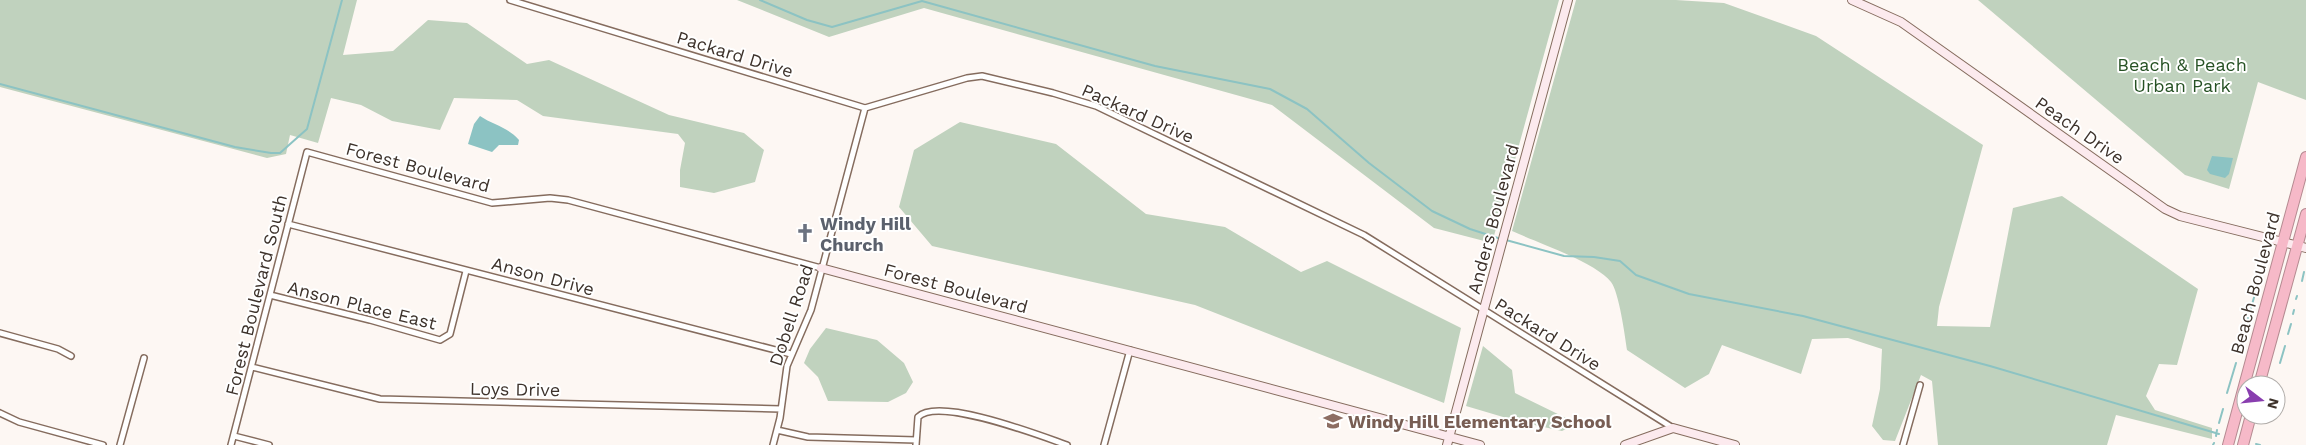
<svg xmlns="http://www.w3.org/2000/svg" width="2306" height="445" font-family="'Work Sans',sans-serif">
  <style>
    .green { fill: #c0d2be }
    .water { fill: #8cc3c3 }
    .lines { fill: none; stroke-linecap: round; stroke-linejoin: round }
    .stream { stroke: #8cc3c3; stroke-width: 2 }
    .street-casing { stroke: #856c5e; stroke-width: 8 }
    .secondary-casing { stroke: #856c5e; stroke-width: 10 }
    .highway-casing { stroke: #b58a91; stroke-width: 12 }
    .street { stroke: #fff; stroke-width: 5 }
    .secondary { stroke: #fceaee; stroke-width: 8 }
    .highway { stroke: #f6b9c8; stroke-width: 10 }
    .labels { text-anchor: middle; dominant-baseline: central; stroke-width: 4; stroke-linejoin: round; paint-order: stroke }
    .street-label { font-size: 18px; fill: #3d322b; stroke: #fff }
    .park-label { font-size: 18px; fill: #265124; stroke: #fff }
    .worship-label { font-size: 18px; font-weight: bold; fill: #5b616d; stroke: #fff; text-anchor: start }
    .education-label { font-size: 18px; font-weight: bold; fill: #785e54; stroke: #fff; text-anchor: start }
  </style>
  <rect width="100%" height="100%" fill="#fdf7f3"/>
  <!-- green -->
  <path class="green" d="M 0,0 L 357,0 L 343,55 L 393,51 L 428,20 L 467,23 L 527,64 L 549,60 L 669,115 L 744,133 L 764,150 L 755,182 L 714,193 L 680,187 L 680,170 L 685,143 L 678,134 L 543,116 L 517,100 L 454,98 L 440,130 L 392,121 L 361,105 L 331,98 L 318,143 L 290,135 L 286,154 L 267,158 L 0,87 Z
    M 737,0 L 1559,0 L 1492,243 L 1434,228 L 1272,105 L 924,8 L 829,37 Z
    M 1576,0 L 1676,0 L 1724,3 L 1816,36 L 1983,145 L 1939,307 L 1937,326 L 1990,327 L 2013,208 L 2062,196 L 2198,289 L 2177,365 L 2159,364 L 2146,396 L 2155,410 L 2212,428 L 2212,439 L 2116,415 L 2107,445 L 1938,445 L 1932,381 L 1921,375 L 1895,441 L 1883,440 L 1872,426 L 1880,389 L 1882,349 L 1848,338 L 1812,339 L 1801,374 L 1722,345 L 1709,374 L 1685,388 L 1627,350 C 1625,336 1619,292 1611,282 C 1597,263 1536,242 1512,231 Z
    M 1978,0 L 2306,0 L 2306,100 L 2258,82 L 2229,189 L 2185,175 Z
    M 960,122 L 1056,144 L 1146,214 L 1225,227 L 1301,272 L 1327,261 L 1461,328 L 1444,403 L 1195,305 L 932,246 L 899,207 L 914,150 Z
    M 826,328 L 877,340 L 904,363 L 913,382 L 906,393 L 888,402 L 828,401 L 818,377 L 804,363 L 810,349 Z
    M 1483,346 L 1512,370 L 1515,393 L 1566,418 L 1568,428 L 1562,431 L 1520,422 L 1466,406 Z"/>
  <!-- water -->
  <path class="water" d="M 480,116 C 493,125 508,127 519,140 L 518,145 L 499,145 L 492,152 L 468,144 L 474,124 Z
    M 2212,156 L 2233,158 L 2229,174 L 2225,178 L 2210,174 L 2207,170 Z"/>
  <g class="lines">
    <!-- stream -->
    <path class="stream" d="M 760,0 L 807,20 L 832,27 L 922,1 L 1155,66 L 1270,89 L 1307,109 L 1369,163 L 1432,211 L 1470,229 L 1501,239
      M 0,84 L 235,147 L 271,153 L 280,153 L 307,129 L 342,0
      M 1506,240 L 1564,256 L 1594,257 L 1620,261 L 1636,275 L 1689,294 L 1803,316 L 1990,366 L 2219,434
      M 2302,281 L 2304,272
      M 2296,299 L 2297,296
      M 2251,308 L 2255,294
      M 2293,314 L 2294,310
      M 2288,334 L 2291,324
      M 2241,344 L 2248,318
      M 2280,363 L 2285,346
      M 2274,385 L 2275,382
      M 2227,393 L 2236,363
      M 2265,422 L 2265,420
      M 2219,423 L 2223,409
      M 2216,436 L 2217,430
      M 2256,444 L 2260,445
      M 2213,445 L 2214,443"/>
    <!-- street casing -->
    <g class="street-casing">
      <path id="street" d="M 510,0 L 865,108 L 967,78 L 982,76 L 1053,93 L 1096,106 L 1364,235 L 1673,428
        M 288,224 L 791,354
        M 270,295 L 370,320 L 440,340 L 450,334 L 466,271
        M 0,333 L 58,349 L 71,356
        M 252,367 L 380,399 L 781,409
        M 0,413 L 19,422 L 103,445
        M 777,430 L 808,437 L 916,440
        M 234,436 L 269,445
        M 120,445 L 144,358
        M 231,445 L 307,152 L 492,203 L 550,198 L 568,200 L 821,268
        M 773,445 L 780,418 L 787,366 L 811,310 L 865,108
        M 916,445 L 918,417 C 938,396 1041,436 1067,445
        M 1104,445 L 1130,350
        M 1903,445 L 1920,385"/>
    </g>
    <!-- secondary casing -->
    <g class="secondary-casing">
      <path id="secondary" d="M 1852,0 L 1901,22 L 2165,209 L 2180,216 L 2306,248
        M 821,268 L 1480,445
        M 1447,445 L 1568,0
        M 1625,445 L 1673,428 L 1735,445"/>
    </g>
    <!-- highway casing -->
    <g class="highway-casing">
      <path id="highway" d="M 2259,385 L 2306,214
        M 2228,445 L 2306,157
        M 2243,445 L 2251,415"/>
    </g>
    <!-- street -->
    <use href="#street" class="street"/>
    <!-- secondary -->
    <use href="#secondary" class="secondary"/>
    <!-- highway -->
    <use href="#highway" class="highway"/>
  </g>
  <!-- icons -->
  <defs>
    <g id="church-bare" transform="scale(1.5)"><path d="M-1.2-6h2.4v3.5h3.3v2.4h-3.3V6h-2.4V-.1h-3.3v-2.4h3.3Z" fill="#6b7280" stroke="#fff" stroke-width="2.5" paint-order="stroke"/></g>
    <g id="school-bare" transform="scale(1.5)"><path d="M0-5L7-2L0 1L-7-2ZM-4 1L0 2.5L4 1V4Q0 6-4 4Z" fill="#8d6e63" stroke="#fff" stroke-width="2.5" paint-order="stroke"/></g>
  </defs>
  <g fill-rule="evenodd">
    <use href="#church-bare" x="805" y="233"/>
    <use href="#school-bare" x="1333" y="421"/>
  </g>
  <g class="labels">
    <!-- street labels -->
    <g class="street-label">
      <text transform="translate(735 54) rotate(17)">Packard Drive</text>
      <text transform="translate(1138 113) rotate(24)">Packard Drive</text>
      <text transform="translate(2080 130) rotate(35)">Peach Drive</text>
      <text transform="translate(418 167) rotate(15)">Forest Boulevard</text>
      <text transform="translate(1493 219) rotate(-75)">Anders Boulevard</text>
      <text transform="translate(543 276) rotate(15)">Anson Drive</text>
      <text transform="translate(2255 283) rotate(-75)">Beach Boulevard</text>
      <text transform="translate(956 288) rotate(15)">Forest Boulevard</text>
      <text transform="translate(256 295) rotate(-76)">Forest Boulevard South</text>
      <text transform="translate(362 305) rotate(14)">Anson Place East</text>
      <text transform="translate(791 315) rotate(-72)">Dobell Road</text>
      <text transform="translate(1548 334) rotate(32)">Packard Drive</text>
      <text transform="translate(515 389) rotate(1)">Loys Drive</text>
    </g>
    <!-- park labels -->
    <g class="park-label">
      <text x="2182" y="64">Beach &amp; Peach<tspan x="2182" dy="21">Urban Park</tspan></text>
    </g>
    <!-- worship labels -->
    <g class="worship-label">
      <text x="820" y="223">Windy Hill<tspan x="820" dy="21">Church</tspan></text>
    </g>
    <!-- education labels -->
    <g class="education-label">
      <text x="1348" y="421">Windy Hill Elementary School</text>
    </g>
  </g>
  <!-- north arrow -->
  <g transform="translate(2261 400) rotate(106)"><circle r="24" fill="#ffffff" stroke="#b1adaa"/>
  <path d="M0-4L9 19L0 12L-9 19Z" fill="#893eaf"/>
  <text y="-8" font-size="14" font-weight="bold" text-anchor="middle" fill="#3d322b">N</text>
  </g>
</svg>
